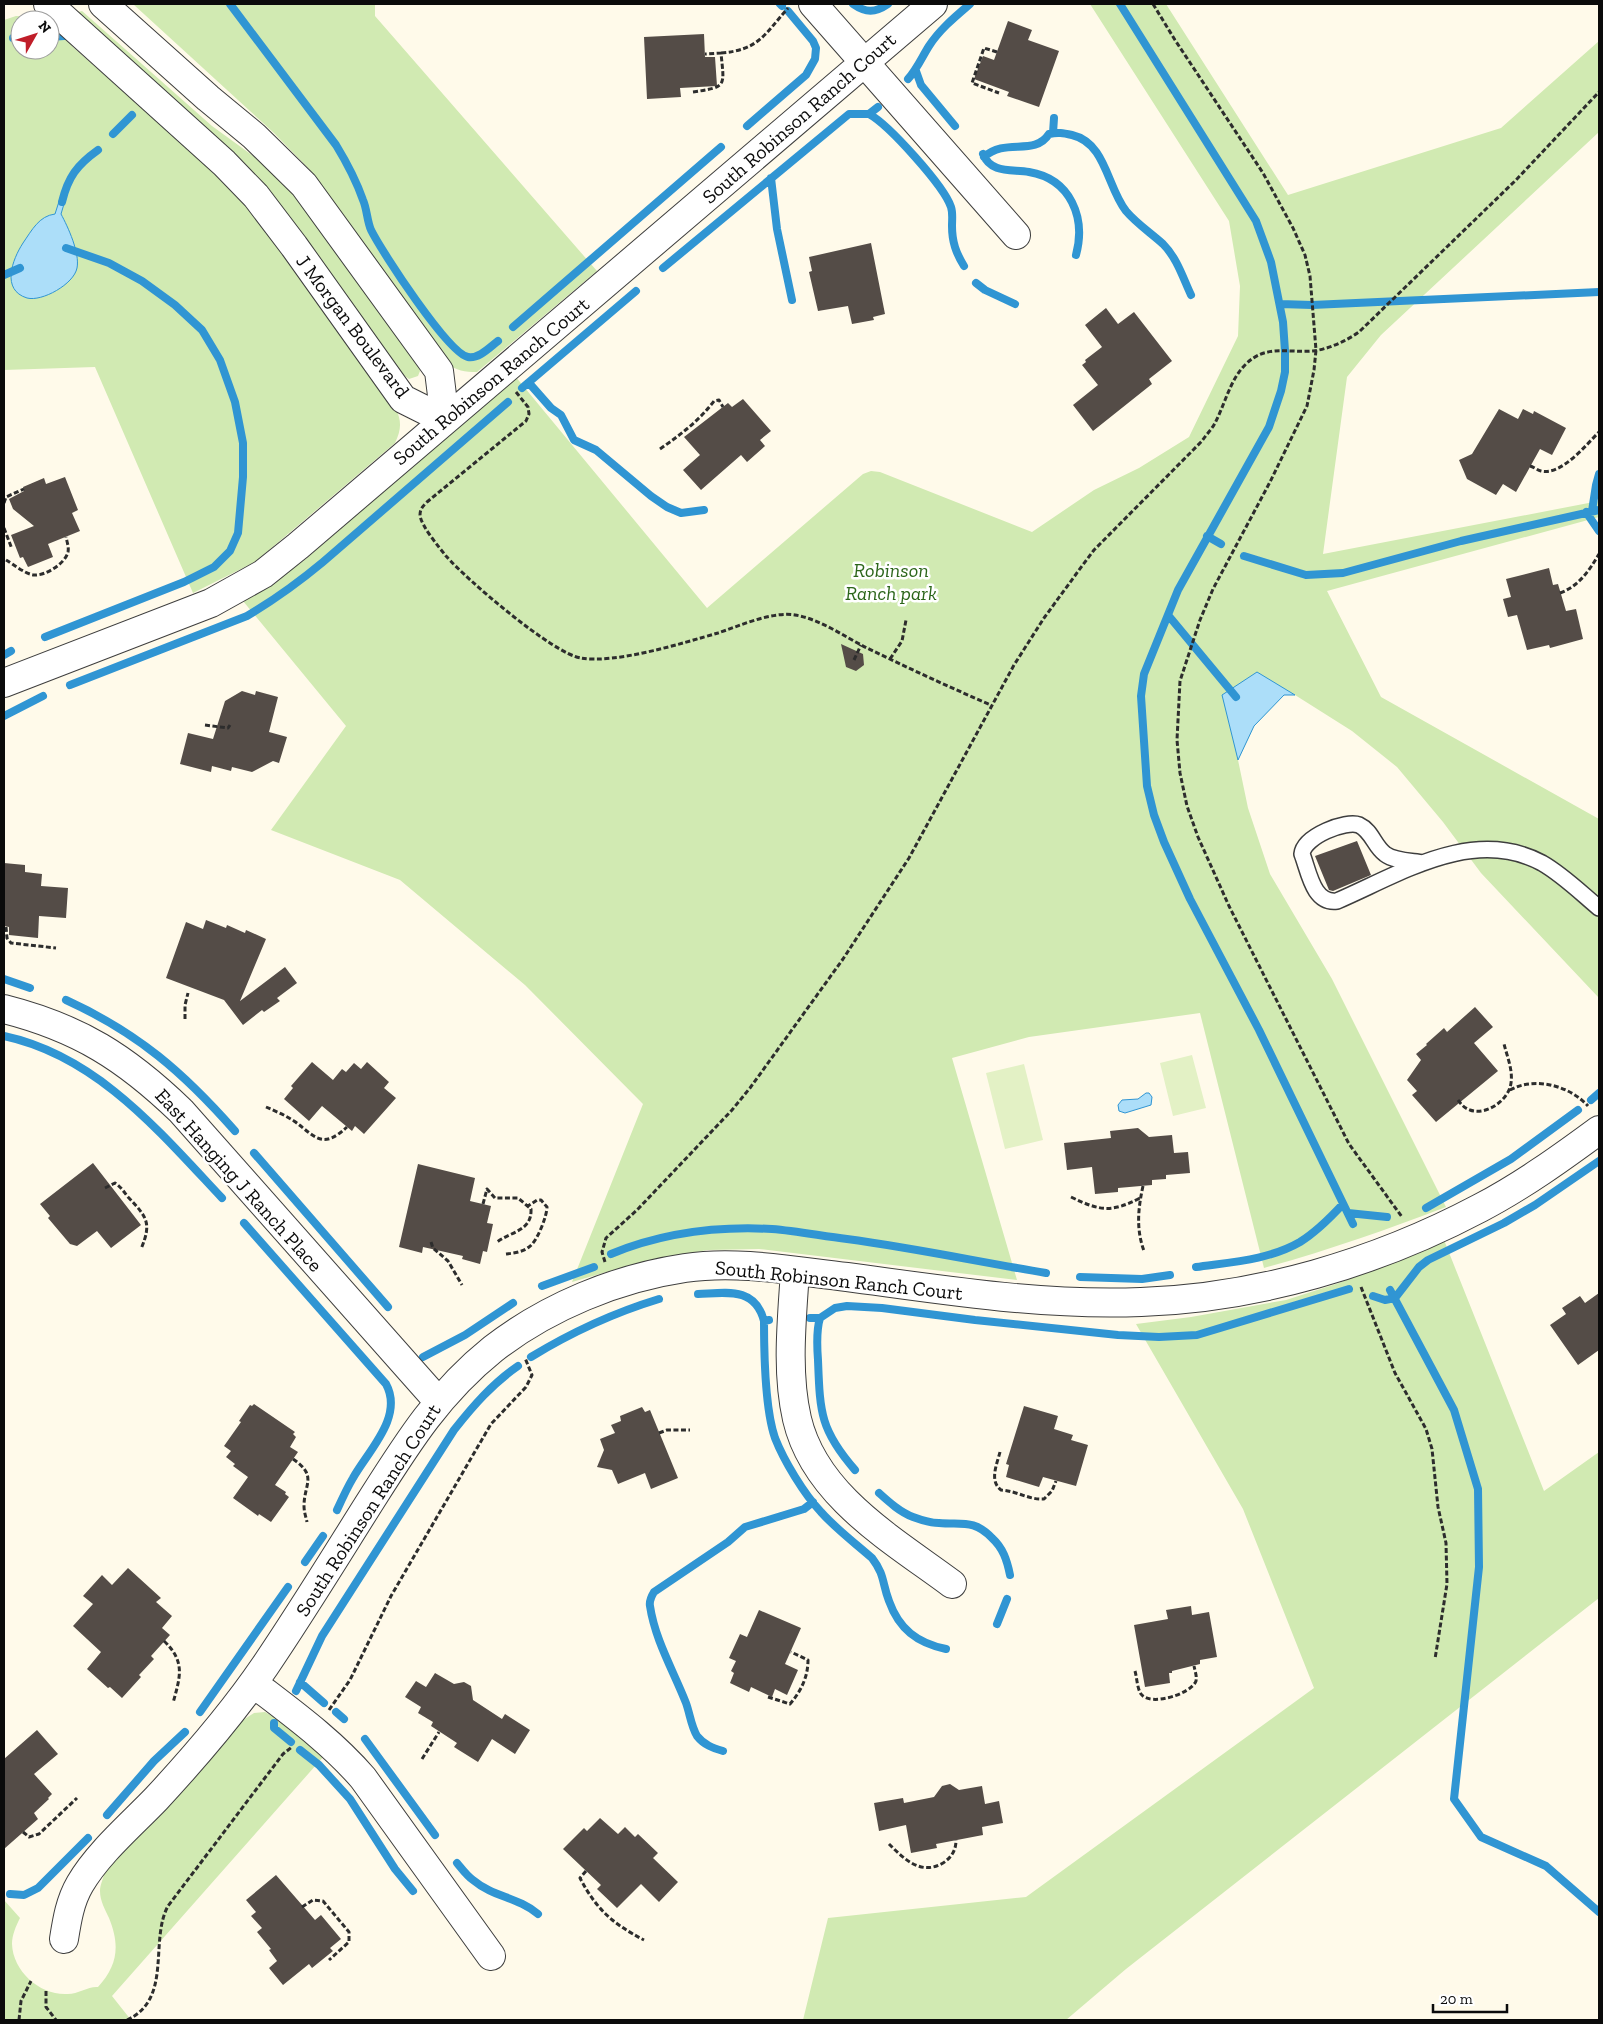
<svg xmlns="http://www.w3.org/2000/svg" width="1603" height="2024" font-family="'Zilla Slab',serif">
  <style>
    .green { fill: #d1eab2 }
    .pitch { fill: #e3f1c5 }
    .water { fill: #acdef9; stroke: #3095d3 }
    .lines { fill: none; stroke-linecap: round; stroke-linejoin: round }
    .stream { stroke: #3095d3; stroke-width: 8 }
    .building { fill: #544c47 }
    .lane-casing { stroke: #3e3e3e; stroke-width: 18 }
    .street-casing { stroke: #3e3e3e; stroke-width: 30 }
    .path { stroke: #2d2d2d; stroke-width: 3; stroke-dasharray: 5 2.5; stroke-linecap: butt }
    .lane { stroke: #fff; stroke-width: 15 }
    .street { stroke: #fff; stroke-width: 28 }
    .labels { text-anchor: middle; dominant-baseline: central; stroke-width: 5; stroke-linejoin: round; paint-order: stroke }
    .street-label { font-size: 20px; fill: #0b0b0b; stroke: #fff }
    .park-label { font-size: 20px; font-style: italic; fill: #2b651a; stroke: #fff }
  </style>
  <rect width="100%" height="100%" fill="#fffaea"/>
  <!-- green -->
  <path class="green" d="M 133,4 L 375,4 L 375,16 L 597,271 L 477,372 C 465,372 456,371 447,363 L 309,169 L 274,133 Z
    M 1090,4 L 1166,4 L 1288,195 L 1501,128 L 1599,41 L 1599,132 L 1381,335 L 1347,377 L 1323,554 L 1599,501 L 1599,517 L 1327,591 L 1381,697 L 1599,819 L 1599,998 L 1481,873 L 1443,822 L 1397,767 L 1352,731 L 1295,695 L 1284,695 L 1254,726 L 1238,760 L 1248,808 L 1270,874 L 1332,979 L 1446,1207 C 1386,1230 1326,1251 1264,1268 L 1200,1013 L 1029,1037 L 952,1058 L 1017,1280 L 759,1249 L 707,1250 L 631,1265 L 572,1282 L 643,1104 L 525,985 L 400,880 L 271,830 L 346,726 L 243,601 L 279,579 L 307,558 L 515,376 L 707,608 L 863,474 L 871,471 L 880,472 L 1032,532 L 1094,490 L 1139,468 L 1189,437 L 1238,336 L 1240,286 L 1229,221 Z
    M 82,11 L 212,126 L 271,169 L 290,187 L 419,366 L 420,371 L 418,376 L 409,379 L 402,374 L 77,14 L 78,12 Z
    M 16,16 L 43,17 L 49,20 L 20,20 L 20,50 L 50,50 L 50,21 L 55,24 L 73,47 L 185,146 L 239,198 L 267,232 L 396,409 C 402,422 401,430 395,443 L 255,562 L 193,593 L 95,367 L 4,370 L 4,20 Z
    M 1444,1240 L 1544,1491 L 1599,1452 L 1599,1598 L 1126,1969 L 1066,2020 L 803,2020 L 828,1918 L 1026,1897 L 1314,1688 L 1243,1509 L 1136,1324 L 1191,1317 L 1286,1300 L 1339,1283 Z
    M 265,1712 L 278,1719 L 324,1756 L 112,1996 L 131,2020 L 4,2020 L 4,1900 L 20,1918 C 16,1926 12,1935 12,1944 C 13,1972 41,1996 68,1994 C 78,1994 89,1986 98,1987 C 118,1965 120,1945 109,1918 C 105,1909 100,1901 100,1891 C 100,1885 103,1879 105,1872 L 243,1720 L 254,1713 Z"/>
  <!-- pitch -->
  <path class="pitch" d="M 1192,1055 L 1206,1108 L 1173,1116 L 1160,1063 Z
    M 1024,1064 L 1043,1140 L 1005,1149 L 986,1073 Z"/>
  <!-- water -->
  <path class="water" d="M 62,192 L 67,194 L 61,214 C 68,227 80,253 77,268 C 74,284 42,302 27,298 C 1,290 12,260 23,243 C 32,230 39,216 55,214 Z
    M 1257,672 L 1295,695 L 1284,695 L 1254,726 L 1238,760 L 1222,695 Z
    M 1146,1093 L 1149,1093 L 1152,1097 L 1151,1105 L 1125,1113 L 1119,1111 L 1118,1105 L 1122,1100 L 1138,1099 Z"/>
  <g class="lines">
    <!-- stream -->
    <path class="stream" d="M 230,4 L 336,145 C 347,163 356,180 363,200 C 367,209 367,221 371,230 C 382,252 448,353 468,357 C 479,359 490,347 498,341
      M 780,4 L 782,6
      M 853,4 C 866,13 875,13 888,4
      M 1120,4 L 1256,221 L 1271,262 L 1283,322 L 1285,351 L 1285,372 L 1281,391 L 1269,427 L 1178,590 L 1144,674 L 1141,696 L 1147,786 L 1154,815 L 1164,842 L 1190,899 L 1259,1030 L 1353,1224
      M 50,37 L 64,36
      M 13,38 L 20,38
      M 916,71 L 921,85 L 955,126
      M 908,79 C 917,69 922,57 929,46 C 940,29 956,16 970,4
      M 869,114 C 889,125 944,186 951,207 C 953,213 952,219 952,226 C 952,242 956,253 964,266
      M 747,126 L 806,75 L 815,59 L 816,48 L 813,41 L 788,11
      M 1053,133 L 1054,118
      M 113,134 L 132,115
      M 983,154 C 991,174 1012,169 1029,172 C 1071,179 1086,218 1076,255
      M 984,157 C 1006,137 1034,157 1049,134 C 1058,132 1063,133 1072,135 C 1106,143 1107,187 1126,211 C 1137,224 1151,233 1163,244 C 1177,258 1183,278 1191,295
      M 771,178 L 777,229 L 792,300
      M 62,202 C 68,177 77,165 98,150
      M 663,268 L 849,114 L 869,114 L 878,107
      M 4,275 L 20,268
      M 976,283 L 985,290 L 1015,304
      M 1280,304 L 1312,305 L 1599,292
      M 513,327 L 721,147
      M 529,383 L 551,408 L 561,415 L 574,440 L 596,450 L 651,496 L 667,507 L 681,513 L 704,510
      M 522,388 L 636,291
      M 1592,511 L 1596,485 L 1599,474
      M 1586,512 L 1599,531
      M 1207,536 L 1221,544
      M 1244,556 L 1306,575 L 1343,573 L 1461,541 L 1599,510
      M 1168,615 L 1236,697
      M 45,637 L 184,582 L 214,567 L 230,551 L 238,533 L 243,477 L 243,443 L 235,402 L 220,360 L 202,330 L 175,305 L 142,281 L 109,263 L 66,248
      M 4,655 L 11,651
      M 70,685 L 247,616 C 274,600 299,582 323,562 L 508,402
      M 4,716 L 43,696
      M 4,979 L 30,988
      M 66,1000 C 138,1033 183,1072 235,1131
      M 4,1036 C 97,1056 159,1131 222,1198
      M 1591,1100 L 1599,1093
      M 254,1153 L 388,1307
      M 1426,1208 L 1511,1159 L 1578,1110
      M 1348,1213 L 1387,1217
      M 244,1223 L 386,1384 C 404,1417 368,1451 353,1478 C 347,1488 342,1499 337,1510
      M 611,1254 C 662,1233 716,1226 772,1229 C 797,1231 822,1236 847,1239 C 914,1248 980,1262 1046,1273
      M 1196,1267 C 1231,1262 1269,1260 1300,1242 C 1316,1232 1331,1217 1343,1204
      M 1080,1277 L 1142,1279 L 1170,1275
      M 542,1286 L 594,1267
      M 1390,1290 L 1454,1410 L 1478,1489 L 1479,1567 L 1454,1799 L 1481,1837 L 1546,1866 L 1599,1912
      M 698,1294 C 725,1293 755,1286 764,1321 L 769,1320
      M 1373,1296 L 1385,1300 L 1395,1298 L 1419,1267 L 1428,1260 L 1504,1223 L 1535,1205 L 1599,1161
      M 810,1318 L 820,1318 L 835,1308 L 847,1306 L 882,1308 L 975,1320 L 1118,1335 L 1159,1337 L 1197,1335 L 1349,1289
      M 820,1318 C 816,1331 817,1347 818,1360 C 820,1412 820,1430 855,1470
      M 764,1321 C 764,1352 765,1409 775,1438 C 784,1461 804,1494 821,1512 C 836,1529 855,1543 872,1558 C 885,1575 882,1583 889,1601 C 899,1629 917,1643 946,1649
      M 423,1357 L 465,1335 L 513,1303
      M 531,1357 C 572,1332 613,1313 659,1299
      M 879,1493 C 889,1502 900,1512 913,1517 C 921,1520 931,1523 939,1523 C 962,1525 974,1519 992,1538 C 1003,1548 1007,1560 1010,1575
      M 305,1562 L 323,1536
      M 997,1624 L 1007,1599
      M 300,1682 L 324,1703
      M 296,1691 L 322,1636 L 454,1430 C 473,1406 492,1384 518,1366
      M 200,1712 L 288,1587
      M 336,1712 L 344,1719
      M 274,1723 L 274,1728 L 291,1742
      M 365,1739 L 435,1835
      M 300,1750 L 319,1765 L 350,1799 L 395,1869 L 413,1891
      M 723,1751 C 713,1748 704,1745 697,1736 C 691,1726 690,1714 686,1703 C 674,1672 655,1640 650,1606 C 649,1601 651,1597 654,1592 L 728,1542 L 745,1527 L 804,1509 L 813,1502
      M 107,1815 L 154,1761 L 185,1732
      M 457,1863 C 462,1869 467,1876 473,1880 C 493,1897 518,1897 538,1914
      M 10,1894 L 24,1895 L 38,1888 L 88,1838"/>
  </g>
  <!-- building -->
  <path class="building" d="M 1008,21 L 1032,30 L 1028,40 L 1059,51 L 1039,107 L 1007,96 L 1009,92 L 974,79 L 983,56 L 994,60 Z
    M 704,34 L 705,57 L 715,57 L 717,86 L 680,88 L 681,97 L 647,99 L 644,37 Z
    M 871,243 L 885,314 L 873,317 L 874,320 L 852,324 L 848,306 L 818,311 L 809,272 L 812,271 L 809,257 Z
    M 1106,308 L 1118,324 L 1134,312 L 1172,361 L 1149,379 L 1152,384 L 1093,431 L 1073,405 L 1098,385 L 1082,365 L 1086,362 L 1085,360 L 1102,347 L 1085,325 Z
    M 743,399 L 771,431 L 760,440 L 765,446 L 747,462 L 741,455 L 701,490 L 683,470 L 700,455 L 684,437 L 728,403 L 732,407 Z
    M 1499,409 L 1518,419 L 1523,409 L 1533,414 L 1534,411 L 1566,428 L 1552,455 L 1540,449 L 1516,492 L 1503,484 L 1496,495 L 1467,479 L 1459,460 L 1472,454 Z
    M 65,477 L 78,510 L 72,513 L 80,531 L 48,544 L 53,557 L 28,567 L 23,557 L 20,558 L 11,535 L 34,526 L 13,509 L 9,499 L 24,491 L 23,487 L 44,478 L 46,484 Z
    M 1549,568 L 1553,585 L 1558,584 L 1566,611 L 1576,609 L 1583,639 L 1550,648 L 1549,645 L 1527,650 L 1517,615 L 1508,617 L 1503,599 L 1511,597 L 1506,579 Z
    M 841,644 L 863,654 L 864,665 L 856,671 L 846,667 Z
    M 242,691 L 255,695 L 256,691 L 278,697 L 269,732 L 287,737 L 279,763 L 273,761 L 252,772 L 232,767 L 231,771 L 212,766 L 211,772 L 180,764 L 188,733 L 213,739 L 225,701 Z
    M 1357,841 L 1371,875 L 1333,891 L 1329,890 L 1315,856 Z
    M 4,863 L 25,865 L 25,872 L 42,874 L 41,886 L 68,888 L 66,918 L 39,916 L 38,938 L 9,935 L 9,927 L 4,926 Z
    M 206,920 L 226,928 L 227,925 L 245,933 L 246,930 L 266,939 L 240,1001 L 285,967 L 297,983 L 277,998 L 280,1001 L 264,1012 L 262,1010 L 243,1025 L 224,1000 L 166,978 L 186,922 L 203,929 Z
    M 1475,1007 L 1493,1027 L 1474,1043 L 1498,1071 L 1436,1122 L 1412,1095 L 1417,1091 L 1407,1080 L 1421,1060 L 1416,1054 L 1427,1045 L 1426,1044 L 1444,1028 L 1447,1032 Z
    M 312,1062 L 333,1080 L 342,1069 L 346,1072 L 354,1063 L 361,1069 L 367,1062 L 389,1082 L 384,1088 L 396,1098 L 364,1134 L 355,1126 L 352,1131 L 322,1106 L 309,1121 L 284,1099 L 293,1088 L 291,1086 Z
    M 1138,1128 L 1149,1137 L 1172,1135 L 1174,1153 L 1188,1152 L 1190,1173 L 1166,1175 L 1166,1179 L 1152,1180 L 1152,1185 L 1118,1188 L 1118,1192 L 1095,1194 L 1092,1167 L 1067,1170 L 1064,1143 L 1111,1138 L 1110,1131 Z
    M 93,1163 L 141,1225 L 111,1248 L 97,1231 L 77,1246 L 70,1244 L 48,1218 L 50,1216 L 40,1204 Z
    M 418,1164 L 475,1178 L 470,1201 L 491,1206 L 487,1223 L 493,1224 L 487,1252 L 483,1251 L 480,1264 L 462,1259 L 463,1256 L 423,1247 L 422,1253 L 399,1247 Z
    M 1599,1293 L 1599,1350 L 1578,1365 L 1550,1325 L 1566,1314 L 1562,1308 L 1580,1296 L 1585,1303 Z
    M 254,1404 L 295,1432 L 293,1434 L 296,1437 L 290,1447 L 298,1452 L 275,1485 L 286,1492 L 285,1494 L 289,1497 L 271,1522 L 259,1514 L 258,1516 L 233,1498 L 248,1477 L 233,1466 L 235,1464 L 226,1457 L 231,1451 L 224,1446 L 241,1422 L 239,1421 L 250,1405 L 252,1406 Z
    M 1024,1406 L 1058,1416 L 1054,1429 L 1073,1435 L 1071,1440 L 1088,1445 L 1076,1486 L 1043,1477 L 1039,1487 L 1006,1477 L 1009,1465 L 1006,1464 Z
    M 642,1407 L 645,1412 L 650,1410 L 678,1478 L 651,1489 L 645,1473 L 618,1484 L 612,1470 L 597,1467 L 604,1450 L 600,1439 L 615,1433 L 611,1425 L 621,1421 L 620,1416 Z
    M 128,1568 L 161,1598 L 156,1602 L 172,1616 L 162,1628 L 170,1635 L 151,1656 L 154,1659 L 139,1675 L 141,1677 L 122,1698 L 110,1687 L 108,1688 L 87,1669 L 101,1652 L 73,1626 L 93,1604 L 83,1596 L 102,1575 L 112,1585 Z
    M 1191,1606 L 1192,1615 L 1209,1612 L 1217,1657 L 1200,1660 L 1200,1664 L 1172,1671 L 1172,1673 L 1169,1673 L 1170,1683 L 1145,1687 L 1134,1625 L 1168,1619 L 1166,1610 Z
    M 759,1610 L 801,1628 L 785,1664 L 798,1670 L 787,1695 L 775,1689 L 772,1697 L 751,1687 L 749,1692 L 730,1683 L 734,1673 L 731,1671 L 736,1661 L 729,1658 L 740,1634 L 747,1637 Z
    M 435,1673 L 454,1684 L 464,1682 L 471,1686 L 473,1700 L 502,1719 L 505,1714 L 530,1730 L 515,1754 L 492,1739 L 478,1762 L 454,1747 L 457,1743 L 431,1726 L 433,1722 L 418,1713 L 421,1707 L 405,1697 L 416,1681 L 426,1687 Z
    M 37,1730 L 58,1754 L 34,1774 L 52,1794 L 48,1798 L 49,1799 L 34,1813 L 38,1819 L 4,1849 L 4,1759 Z
    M 950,1784 L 959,1790 L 982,1786 L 985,1804 L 999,1801 L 1003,1823 L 982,1827 L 983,1835 L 936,1844 L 937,1848 L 911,1853 L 906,1825 L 879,1831 L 874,1803 L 903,1798 L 904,1803 L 934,1797 L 942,1786 Z
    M 600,1818 L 618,1834 L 625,1827 L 635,1837 L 638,1834 L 658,1853 L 653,1858 L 678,1882 L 659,1902 L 641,1884 L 617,1908 L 597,1889 L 601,1885 L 563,1849 L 584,1828 L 587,1831 Z
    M 276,1875 L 315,1920 L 321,1915 L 341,1939 L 330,1948 L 333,1951 L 312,1968 L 309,1964 L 283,1985 L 269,1968 L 277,1961 L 269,1950 L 271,1949 L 257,1932 L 262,1928 L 251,1916 L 256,1912 L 246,1900 Z"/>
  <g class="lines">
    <!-- lane casing -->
    <g class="lane-casing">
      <path id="lane" d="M 1423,863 C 1411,861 1394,861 1385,854 C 1374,846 1372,831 1359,825 C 1346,820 1304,836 1302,854 C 1309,872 1313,904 1337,901 C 1400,874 1473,826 1542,863 C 1563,875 1581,893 1599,908"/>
    </g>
    <!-- street casing -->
    <g class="street-casing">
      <path id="street" d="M 48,4 L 224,163 L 256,196 L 294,246 L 403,399 L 445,420
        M 103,4 L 208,98 L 254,136 L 304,185 L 439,371 L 445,420
        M 813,4 L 1016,235
        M 4,683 L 211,603 L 263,574 L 298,546 L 933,4
        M 4,1009 C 79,1028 126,1058 181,1111 L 438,1401
        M 795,1271 C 792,1319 786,1371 797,1419 C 815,1496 893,1540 952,1584
        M 253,1683 C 292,1713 331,1741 363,1778 L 491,1956
        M 64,1939 C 67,1920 70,1901 80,1884 C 98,1853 131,1825 156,1799 C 195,1757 233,1713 265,1666 C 301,1613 334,1559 368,1505 C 406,1445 437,1394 493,1349 C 547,1307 617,1278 685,1268 C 737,1260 794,1271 847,1277 C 945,1290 1042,1306 1141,1302 C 1258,1298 1376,1263 1480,1208 C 1522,1186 1561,1158 1599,1130"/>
    </g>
    <!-- path -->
    <path class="path" d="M 1153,4 L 1175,40 L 1263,173 L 1293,228 L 1305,255 L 1310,276 L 1316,350 L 1314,370 L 1307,406 L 1270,482 L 1213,589 L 1200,620 L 1180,681 L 1177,740 L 1180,773 L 1187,806 L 1198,837 L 1229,906 L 1349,1144 L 1402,1217
      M 997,52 L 984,48 L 972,83 L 999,93
      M 721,53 C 759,50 765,34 788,8
      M 693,92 C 728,87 724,86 721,53 L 705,54
      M 516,392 L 528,407 L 529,414 L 526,421 L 427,502 C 423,506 420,509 420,515 C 421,526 439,547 446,556 C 466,579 553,654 581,658 C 616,664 683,643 718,633 C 739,626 772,611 795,615 C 820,619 845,637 867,648 C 908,668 949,687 991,705
      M 660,449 C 680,435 699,421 714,401 L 719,400 L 723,407
      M 1530,466 C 1534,467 1537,470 1541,471 C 1561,476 1586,445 1599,432
      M 4,503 L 6,497 L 24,489
      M 4,528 L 12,549
      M 6,560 C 13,564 25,574 34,575 C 45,576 65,564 68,552 C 69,547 67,542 66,537
      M 1560,593 C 1579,586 1589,571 1599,554
      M 890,659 L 902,641 L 906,620
      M 854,660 L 861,645
      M 205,725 L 228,728 L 230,725
      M 6,927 L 7,938 L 11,943 L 56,948
      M 185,1019 L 185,1005 L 188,993
      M 1510,1090 C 1535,1076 1570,1086 1588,1106
      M 1458,1100 C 1461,1104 1464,1108 1470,1110 C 1486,1116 1509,1100 1511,1083 C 1513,1070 1507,1056 1504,1044
      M 266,1107 C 275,1111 285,1115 294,1121 C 316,1137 322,1150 347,1127
      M 1143,1186 C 1138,1209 1136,1229 1144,1251
      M 105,1188 L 115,1183 C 121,1187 124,1192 128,1197 C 147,1217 152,1223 141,1249
      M 1071,1197 C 1100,1211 1111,1213 1140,1198
      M 483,1204 L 487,1189 L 495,1198 L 518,1198 L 531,1209 C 532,1231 512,1231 497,1242
      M 431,1242 L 433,1248 L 448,1261 L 462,1285
      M 506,1254 C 514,1253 523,1252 529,1247 C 537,1242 547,1216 547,1207 L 541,1200 L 537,1200 L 528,1206
      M 605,1262 L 602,1252 L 606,1238 L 637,1210 L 732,1110 L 750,1088 L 843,959 L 909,858 L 1014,665 L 1044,618 L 1082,566 L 1094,550 L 1202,441 C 1206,435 1212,429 1215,423 C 1225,404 1230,380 1245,365 C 1265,344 1288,353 1313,351 C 1329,349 1346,341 1359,332 L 1516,180 L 1599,92
      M 1361,1287 L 1395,1373 L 1426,1429 L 1432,1449 L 1438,1507 L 1446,1543 L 1447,1584 L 1435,1659
      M 659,1433 L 667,1430 L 690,1430
      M 1000,1452 C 997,1464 989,1481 1001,1490 C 1017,1491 1029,1500 1044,1499 L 1052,1491 L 1056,1481
      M 293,1459 C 318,1476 304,1484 304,1506 C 304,1512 306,1517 307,1522
      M 164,1641 C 186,1662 180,1677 173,1703
      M 1135,1671 C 1137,1678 1137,1688 1141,1694 C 1150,1707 1191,1694 1196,1681 C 1197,1676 1195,1671 1194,1666
      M 768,1697 L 790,1704 C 801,1691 808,1677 808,1660 L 791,1652
      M 329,1710 L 350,1680 L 391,1596 L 491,1424 L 526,1387 L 532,1375 L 525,1358
      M 422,1759 L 439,1732
      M 23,1832 L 29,1837 L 39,1834 L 77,1798
      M 889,1844 C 904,1859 921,1876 943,1863 C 952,1857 956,1850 956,1840
      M 586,1871 L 580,1878 C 596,1909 613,1924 644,1940
      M 302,1907 L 313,1900 L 323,1901 L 349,1932 L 349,1942 L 329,1960
      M 46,1991 L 46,2007 L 56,2020
      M 19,2020 L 21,2001 L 31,1981
      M 127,2020 C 173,1999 149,1941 168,1906 L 283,1754 L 292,1747"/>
    <!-- lane -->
    <use href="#lane" class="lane"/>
    <!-- street -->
    <use href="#street" class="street"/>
  </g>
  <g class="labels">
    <!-- street labels -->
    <g class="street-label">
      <text transform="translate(799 118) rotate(-41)">South Robinson Ranch Court</text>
      <text transform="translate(353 326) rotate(53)">J Morgan Boulevard</text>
      <text transform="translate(491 381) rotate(-40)">South Robinson Ranch Court</text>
      <text transform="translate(239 1180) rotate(48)">East Hanging J Ranch Place</text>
      <text transform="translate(839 1280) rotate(6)">South Robinson Ranch Court</text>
      <text transform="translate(368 1510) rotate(-57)">South Robinson Ranch Court</text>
    </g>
    <!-- park labels -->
    <g class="park-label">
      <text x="891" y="570">Robinson<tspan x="891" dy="23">Ranch park</tspan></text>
    </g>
  </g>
  <!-- border -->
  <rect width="1603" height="2024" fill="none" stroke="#0b0b0b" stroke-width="10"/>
  <!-- north arrow -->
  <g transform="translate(35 35) rotate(51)"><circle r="24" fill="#ffffff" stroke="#9d9d9d"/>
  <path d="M0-4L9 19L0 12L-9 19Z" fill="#c01e29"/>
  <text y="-8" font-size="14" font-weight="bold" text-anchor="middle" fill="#0b0b0b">N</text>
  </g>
  <!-- scale -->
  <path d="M1433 2004v8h74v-8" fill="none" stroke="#0b0b0b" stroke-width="2.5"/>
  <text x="1440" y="2004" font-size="15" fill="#0b0b0b" stroke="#ffffff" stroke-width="4" paint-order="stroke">20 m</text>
</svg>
